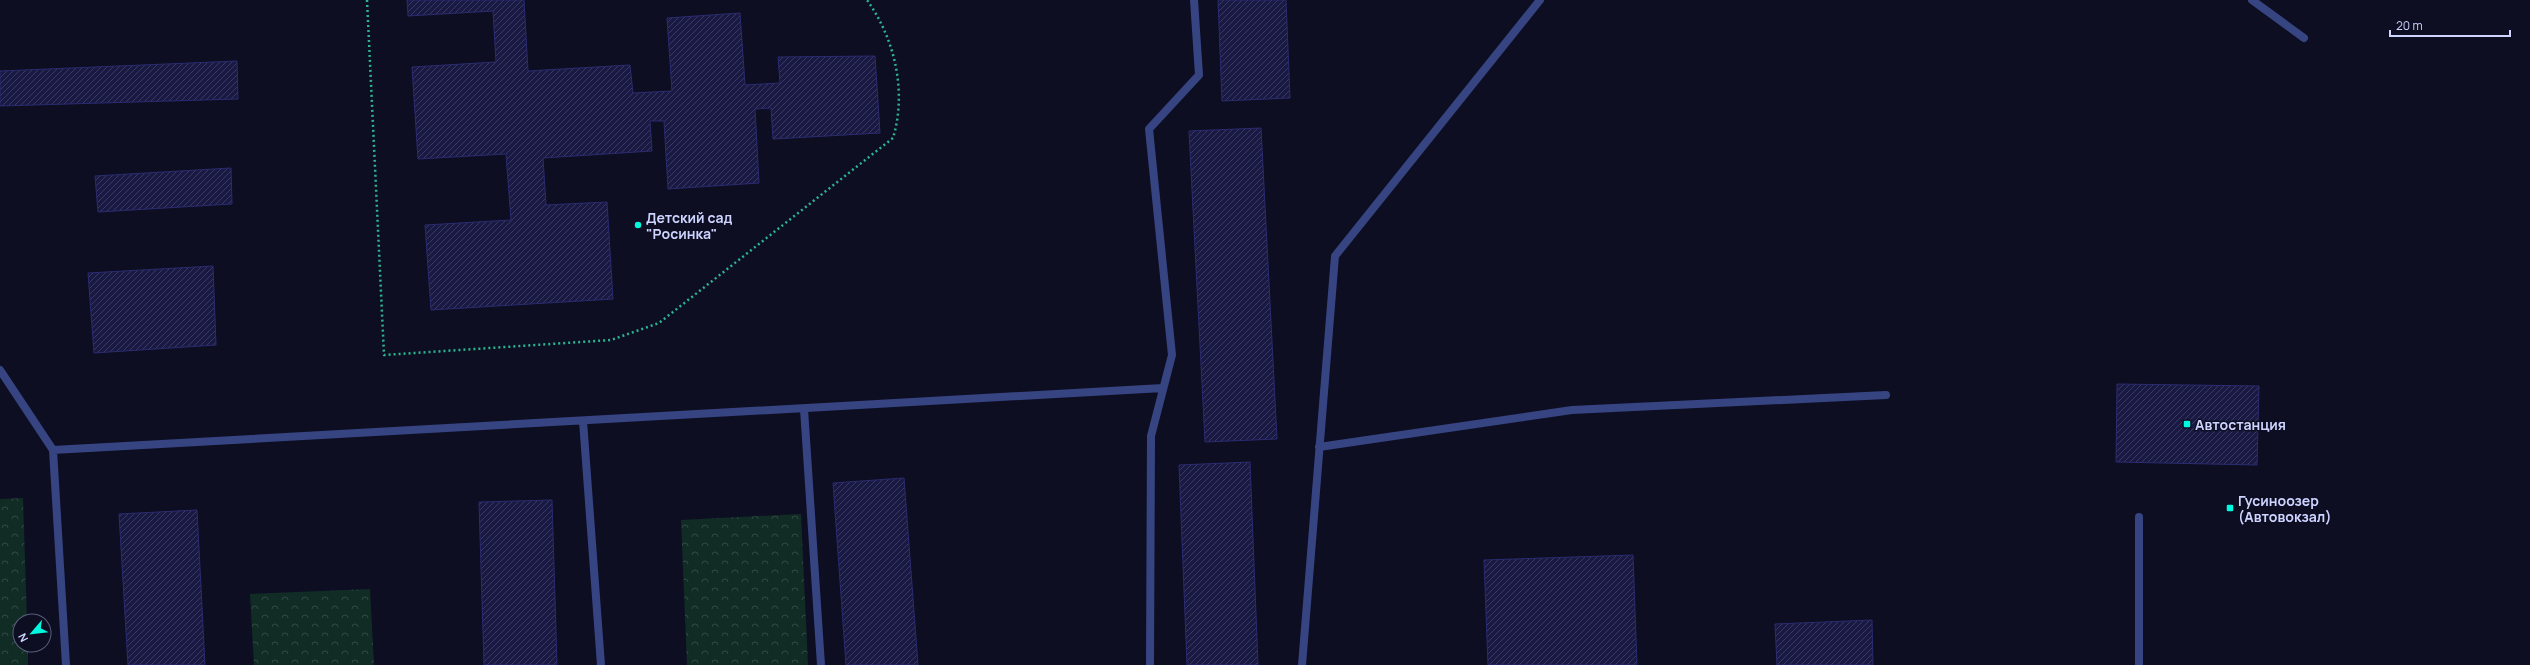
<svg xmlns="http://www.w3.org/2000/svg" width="2530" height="665" font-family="Manrope,sans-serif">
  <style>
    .park { fill: url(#park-crowns) }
    .building { fill: url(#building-hatch); stroke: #2b2b70 }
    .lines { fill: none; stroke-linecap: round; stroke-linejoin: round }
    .path { stroke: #2cb590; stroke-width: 2.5; stroke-dasharray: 2 3; stroke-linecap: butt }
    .service { stroke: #374482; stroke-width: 8 }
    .minor { stroke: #374482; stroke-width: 8 }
    .poi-dot { fill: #00f9de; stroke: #0d0e22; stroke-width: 1.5 }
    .labels { text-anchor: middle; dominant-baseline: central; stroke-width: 3; stroke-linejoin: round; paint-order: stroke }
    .poi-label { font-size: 14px; font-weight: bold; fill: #ced3ff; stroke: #0d0e22; text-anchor: start }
  </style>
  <defs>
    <pattern id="park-crowns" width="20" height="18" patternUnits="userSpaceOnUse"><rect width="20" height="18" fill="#102c25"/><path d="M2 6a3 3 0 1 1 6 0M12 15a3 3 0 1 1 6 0" fill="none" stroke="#324a46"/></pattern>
    <pattern id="building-hatch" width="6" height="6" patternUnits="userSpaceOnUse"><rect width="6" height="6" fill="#191943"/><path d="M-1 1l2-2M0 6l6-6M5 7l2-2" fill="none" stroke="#393a5f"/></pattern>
  </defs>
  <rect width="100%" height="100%" fill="#0d0e22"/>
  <!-- park -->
  <path class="park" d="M 23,498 L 27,621 L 20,621 L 20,645 L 28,645 L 28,665 L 0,665 L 0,499 Z
    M 801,514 L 808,665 L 687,665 L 681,520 Z
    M 370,589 L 374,665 L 254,665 L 250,594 Z"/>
  <!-- building -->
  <path class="building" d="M 407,0 L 524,0 L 528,71 L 630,65 L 633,93 L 672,91 L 667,18 L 740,13 L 745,85 L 780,83 L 778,57 L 875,56 L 880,133 L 773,139 L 771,108 L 755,109 L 759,183 L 668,189 L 664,121 L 650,121 L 652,151 L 543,158 L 546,205 L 607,202 L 613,299 L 431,310 L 425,225 L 511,220 L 506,154 L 418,159 L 412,67 L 496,62 L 493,11 L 408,16 Z
    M 1218,0 L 1286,0 L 1290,98 L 1222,101 Z
    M 237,61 L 238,99 L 0,106 L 0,71 Z
    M 1261,128 L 1277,439 L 1205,442 L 1189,131 Z
    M 231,168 L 232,204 L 98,212 L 95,176 Z
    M 213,266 L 216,345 L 94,353 L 88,273 Z
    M 2117,384 L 2259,386 L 2257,465 L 2116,462 Z
    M 1250,462 L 1258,665 L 1187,665 L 1179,465 Z
    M 904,478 L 918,665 L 846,665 L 833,483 Z
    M 552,500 L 557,665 L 484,665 L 479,502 Z
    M 197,510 L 205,665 L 128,665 L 119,514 Z
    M 1633,555 L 1637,665 L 1488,665 L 1484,560 Z
    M 1872,620 L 1873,665 L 1777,665 L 1775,624 Z"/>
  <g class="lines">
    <!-- path -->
    <path class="path" d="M 367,0 L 384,355 L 611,340 L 659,323 L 893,138 C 907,92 895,39 867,0"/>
    <!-- service -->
    <path class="service" d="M 2252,0 L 2304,38
      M 0,370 L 53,450
      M 804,409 L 821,665
      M 583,421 L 601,665
      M 1319,447 L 1572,410 L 1886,395
      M 66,665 L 53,450 L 1163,388
      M 1150,665 L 1151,436 L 1172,355 L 1149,129 L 1199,75 L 1194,0
      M 1302,665 L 1335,256 L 1540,0"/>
    <!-- minor -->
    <path class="minor" d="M 2139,517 L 2139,665"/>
  </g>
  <!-- markers -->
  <g class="poi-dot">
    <circle cx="638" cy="225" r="4"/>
    <rect x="2183" y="420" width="8" height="8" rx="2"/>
    <rect x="2226" y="504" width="8" height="8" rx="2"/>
  </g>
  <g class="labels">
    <!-- poi labels -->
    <g class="poi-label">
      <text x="646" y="217">Детский сад<tspan x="646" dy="16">"Росинка"</tspan></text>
      <text x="2195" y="424">Автостанция</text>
      <text x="2238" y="500">Гусиноозер<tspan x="2238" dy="16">(Автовокзал)</tspan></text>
    </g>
  </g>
  <!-- north arrow -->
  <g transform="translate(32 633) rotate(242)"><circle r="19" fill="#0d0e22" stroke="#5a5d7a"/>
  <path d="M0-3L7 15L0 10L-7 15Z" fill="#00f9de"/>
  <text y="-6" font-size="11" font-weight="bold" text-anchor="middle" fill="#ced3ff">N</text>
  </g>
  <!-- scale -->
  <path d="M2390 30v6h120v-6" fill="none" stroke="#ced3ff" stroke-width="2"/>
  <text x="2396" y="30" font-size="12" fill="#ced3ff" stroke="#0d0e22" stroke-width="3" paint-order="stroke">20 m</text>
</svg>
